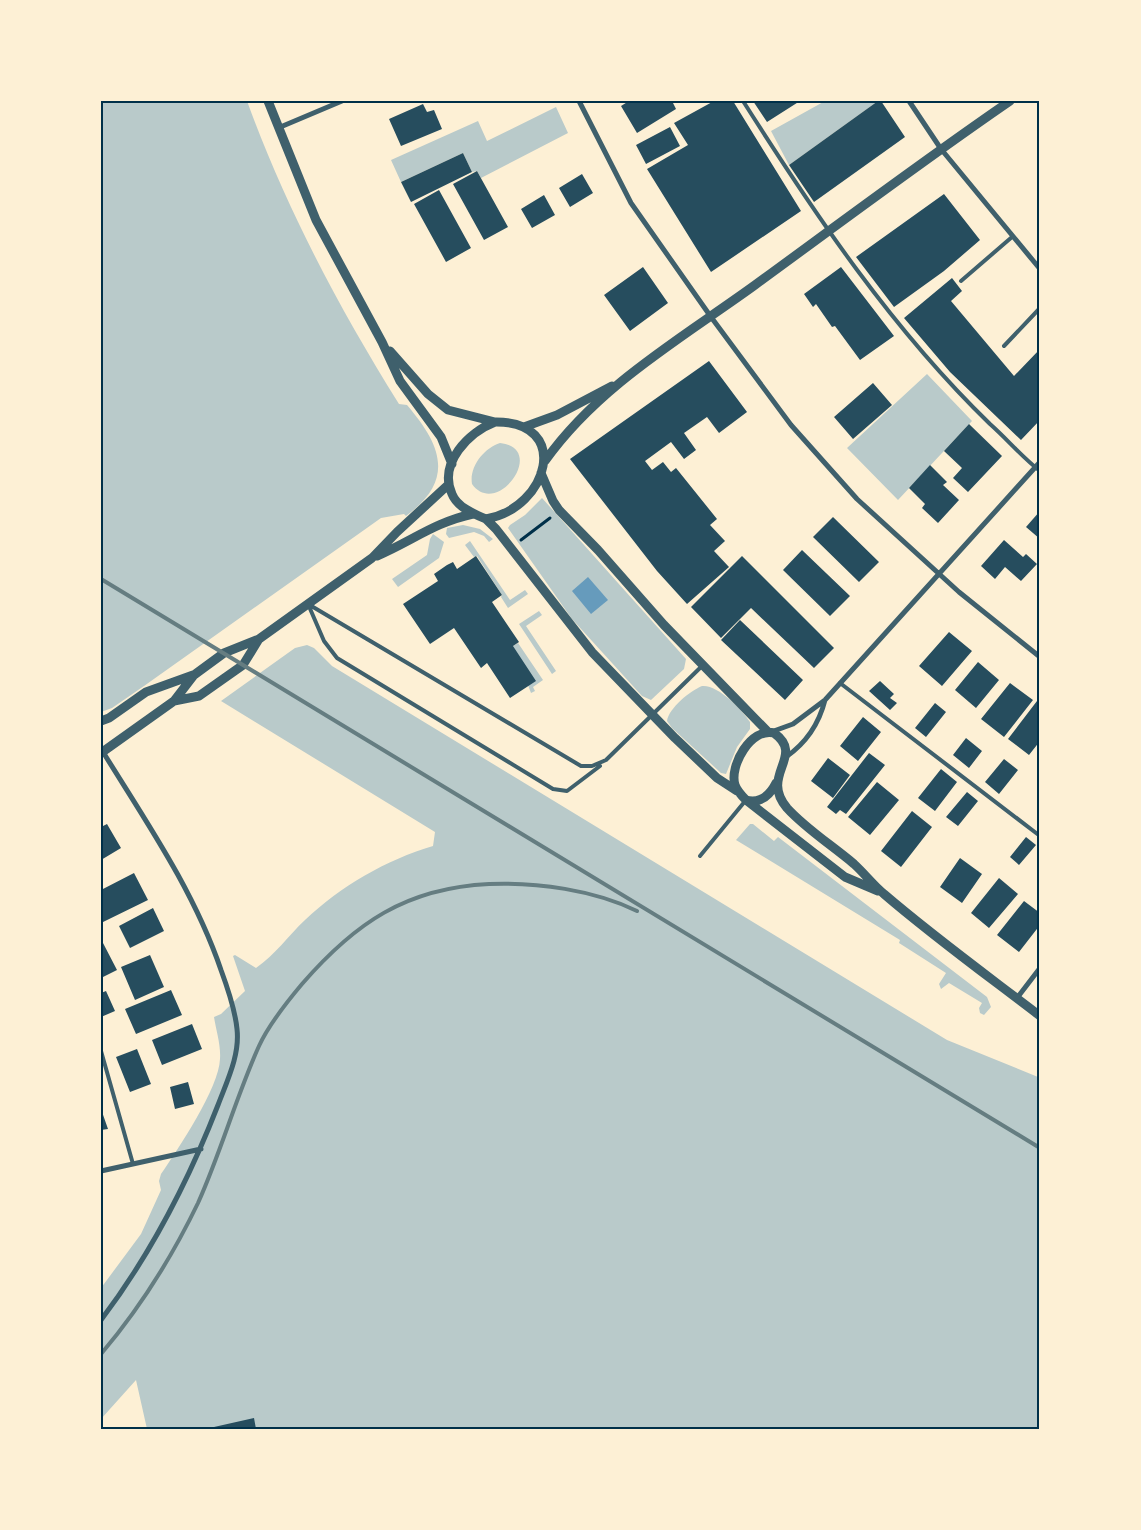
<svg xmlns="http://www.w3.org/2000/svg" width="1141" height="1530" font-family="'DM Sans',sans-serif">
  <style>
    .green { fill: #b9caca }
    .water { fill: #669bbc }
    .building { fill: #264d5e }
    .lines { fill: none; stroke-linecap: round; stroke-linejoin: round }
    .path { stroke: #003049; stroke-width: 3 }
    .service { stroke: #3f606c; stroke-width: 4 }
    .minor { stroke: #3f606c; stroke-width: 5 }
    .tertiary { stroke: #3f606c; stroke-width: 9 }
    .rail { stroke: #657d81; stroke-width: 4 }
    .neatline { fill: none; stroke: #003049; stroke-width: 2 }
  </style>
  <rect width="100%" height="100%" fill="#fdf0d5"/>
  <!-- green -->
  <path class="green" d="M 101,101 L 247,101 C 286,208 339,308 399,404 L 407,405 C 442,446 455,480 406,516 L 404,514 L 381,518 L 144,686 L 112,708 L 101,712 Z
    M 825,101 L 878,101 L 789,165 L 771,131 Z
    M 556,107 L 568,133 L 481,178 L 477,171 L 472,172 L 463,153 L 401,182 L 391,160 L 478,121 L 487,141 Z
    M 927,374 L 972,421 L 898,500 L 847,448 Z
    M 500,443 C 548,448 497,519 472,484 C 469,467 484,448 500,443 Z
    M 542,498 L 686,659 L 684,669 L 651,700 L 642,696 L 572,619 L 508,528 L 510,525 L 525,515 Z
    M 463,525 L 480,529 L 493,539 L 489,542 L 484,536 L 474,532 L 449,538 L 446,534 L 447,528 Z
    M 433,534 L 444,542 L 439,558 L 398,587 L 392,579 L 427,555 L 430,539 Z
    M 470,541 L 510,600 L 525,590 L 528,594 L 508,608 L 501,597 L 502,595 L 477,556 L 474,557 L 465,545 Z
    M 539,611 L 542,615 L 526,626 L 556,671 L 552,674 L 519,624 Z
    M 518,643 L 543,680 L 533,687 L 535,691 L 531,693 L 513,646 Z
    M 307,645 L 314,648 L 332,666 L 947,1040 L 1038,1077 L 1040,1075 L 1040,1429 L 147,1429 L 136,1380 L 101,1419 L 101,1288 L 141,1234 L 161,1190 L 159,1181 L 161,1174 C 178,1149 219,1088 220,1059 C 221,1045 216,1030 214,1017 L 221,1014 L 245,991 L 233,956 L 235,955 L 256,968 C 275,955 288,936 305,920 C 341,886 386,860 433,846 L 435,832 L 221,701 L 295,648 Z
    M 702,686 C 717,684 742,709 750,722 L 750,729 L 737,747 L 726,774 L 721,773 L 672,728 L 667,721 C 669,708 690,691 702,686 Z
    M 750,824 L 753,824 L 774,841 L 778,837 L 987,997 L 991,1007 L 984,1015 L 980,1013 L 979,1008 L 982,1003 L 949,983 L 941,989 L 939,984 L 946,973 L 899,943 L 900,940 L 736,840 Z"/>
  <!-- water -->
  <path class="water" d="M 588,577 L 608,600 L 591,614 L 572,591 Z"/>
  <!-- building -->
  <path class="building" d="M 629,101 L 672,101 L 676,109 L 637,133 L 621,106 Z
    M 714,101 L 733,101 L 801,211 L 711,272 L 647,169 L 688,145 L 674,123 Z
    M 753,101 L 800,101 L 767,122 Z
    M 878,101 L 881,101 L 905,137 L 814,202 L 789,165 Z
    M 423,104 L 427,112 L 434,110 L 442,129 L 401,146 L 389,119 Z
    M 670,127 L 680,146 L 646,164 L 636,145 Z
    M 463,153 L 472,172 L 411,202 L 401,182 Z
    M 477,171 L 508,227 L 484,240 L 453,184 Z
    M 582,174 L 593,193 L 570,207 L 559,188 Z
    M 439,190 L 471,248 L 446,262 L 414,204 Z
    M 944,194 L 980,240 L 944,271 L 894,307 L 856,257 Z
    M 544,195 L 555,215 L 532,228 L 521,209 Z
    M 643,267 L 668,303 L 630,331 L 604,295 Z
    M 841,267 L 894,336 L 860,360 L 835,326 L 832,327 L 816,304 L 813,307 L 804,294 Z
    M 952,278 L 962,291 L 951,301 L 1014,376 L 1040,349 L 1040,420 L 1021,440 L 950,372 L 904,318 Z
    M 709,361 L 747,412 L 719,433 L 707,417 L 684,433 L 696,450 L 684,459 L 671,442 L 645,461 L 652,470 L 663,462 L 671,472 L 676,468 L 717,519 L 710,525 L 725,541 L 714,551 L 729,567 L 687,604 L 657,571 L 570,459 Z
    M 873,383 L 892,405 L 853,439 L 834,417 Z
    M 969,424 L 1002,456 L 968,492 L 953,478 L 962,468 L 944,451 Z
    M 930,465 L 947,482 L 943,485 L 959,500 L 938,523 L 922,508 L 925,504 L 909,488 Z
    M 1040,511 L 1040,539 L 1026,527 Z
    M 833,517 L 879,562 L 859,582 L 813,537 Z
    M 1004,540 L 1023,557 L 1026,554 L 1037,564 L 1021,581 L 1005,567 L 995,579 L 981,566 Z
    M 802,550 L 850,596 L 830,616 L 783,570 Z
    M 476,556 L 502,595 L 492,602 L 519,642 L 513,646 L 536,681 L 510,698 L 487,663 L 481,668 L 454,628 L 430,644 L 403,604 L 438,581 L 434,574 L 447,565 L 453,562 L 457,569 Z
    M 742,556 L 834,648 L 814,668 L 751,608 L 721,638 L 691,607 Z
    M 740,620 L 803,680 L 785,700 L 721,640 Z
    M 949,632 L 972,651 L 942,686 L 919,666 Z
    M 978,662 L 999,680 L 976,708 L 955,690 Z
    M 880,681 L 894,694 L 890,698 L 897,703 L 890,710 L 869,691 Z
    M 1010,683 L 1033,700 L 1004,737 L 981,719 Z
    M 1037,701 L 1040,703 L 1040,741 L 1029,755 L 1008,739 Z
    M 935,703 L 946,712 L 926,737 L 915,728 Z
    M 863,717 L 881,732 L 858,761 L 840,746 Z
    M 966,738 L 982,751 L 969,768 L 953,755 Z
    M 869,753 L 885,765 L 846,814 L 840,810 L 836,814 L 827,807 Z
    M 828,758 L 850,775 L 833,798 L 811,781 Z
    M 1004,759 L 1018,770 L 999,794 L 985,782 Z
    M 941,769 L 957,782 L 935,811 L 918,798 Z
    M 877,782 L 899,800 L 870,835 L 848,817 Z
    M 967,792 L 978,801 L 958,826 L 946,817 Z
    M 912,811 L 932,827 L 901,867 L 881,851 Z
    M 107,824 L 121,848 L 101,860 L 101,827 Z
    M 1026,837 L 1036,845 L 1019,865 L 1010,857 Z
    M 960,858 L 982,874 L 962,903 L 940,887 Z
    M 134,873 L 148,900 L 101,923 L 101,890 Z
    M 999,878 L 1018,894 L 989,928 L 971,913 Z
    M 1024,901 L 1040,913 L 1040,925 L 1019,952 L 997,935 Z
    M 153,908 L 164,931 L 130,948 L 119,926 Z
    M 103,943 L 117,970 L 101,978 L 101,944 Z
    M 150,955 L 164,987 L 135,1000 L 121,967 Z
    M 171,990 L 182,1015 L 136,1034 L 125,1009 Z
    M 106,991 L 115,1011 L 101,1017 L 101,993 Z
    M 192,1024 L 202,1049 L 162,1065 L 152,1040 Z
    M 137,1049 L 151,1084 L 130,1092 L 116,1057 Z
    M 188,1082 L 194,1104 L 175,1109 L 170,1087 Z
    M 101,1109 L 108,1129 L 101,1130 Z
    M 254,1418 L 256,1429 L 215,1429 L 214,1427 Z"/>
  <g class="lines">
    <!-- path -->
    <path class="path" d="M 521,540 L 550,518"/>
    <!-- service -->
    <path class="service" d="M 743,101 C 816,216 892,329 990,424 C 1007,439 1022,457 1040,471
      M 961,281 L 1012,237
      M 1004,346 L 1040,308
      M 308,604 L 581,766 L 592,766 L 606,760 L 703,665
      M 308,604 L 324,641 L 337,658 L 553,789 L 567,791 L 600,766
      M 840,683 L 1040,836
      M 700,856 L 746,800
      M 101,1051 L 133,1164"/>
    <!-- minor -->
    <path class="minor" d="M 579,101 L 631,203 L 711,317 L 791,425 L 857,499 L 959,592 L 1040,657
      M 909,101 L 941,149 L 1040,269
      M 278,128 L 342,101
      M 771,732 L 793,724 L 825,700 L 1040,462
      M 786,757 C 806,743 819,724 825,700
      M 1017,998 L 1040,968
      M 101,1171 L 201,1149
      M 101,1320 C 151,1254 188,1182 218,1105 C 227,1081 240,1055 237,1029 C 235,1009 228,989 221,970 C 194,891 147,823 103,752"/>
    <!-- tertiary -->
    <path class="tertiary" d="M 268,101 L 316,220 L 382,342 L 400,381 L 441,437 L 452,464
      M 390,351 L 428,394 L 448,410 L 495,422
      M 495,422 C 572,421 549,508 486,519 C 474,514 457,507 452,494 C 438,463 469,432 495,422 Z
      M 524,427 L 557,415 L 612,386
      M 545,461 C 598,386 682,338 755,285 C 840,223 924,160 1010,101
      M 541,473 L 553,501 L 559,510 L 598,550 L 664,625 L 768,732
      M 486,519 L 496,529 L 592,652 L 675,738 L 717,778 L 737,791
      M 377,556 C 412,541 435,522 473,514
      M 174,701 L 199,696 L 243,665 L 259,639
      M 101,721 L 109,718 L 146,692 L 193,675
      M 101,753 L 174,701 L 194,675 L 224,653 L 259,639 L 372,558 L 397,532 L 449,484
      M 776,783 C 770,795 761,804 746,800 C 742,796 737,791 735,785 C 729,766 751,727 774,733 C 806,756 759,775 787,808 C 806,829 833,846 854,864 C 865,874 873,885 884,894 C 934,937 988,976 1040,1016
      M 746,800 L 845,877 L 878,891"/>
    <!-- rail -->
    <path class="rail" d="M 101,579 L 1040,1148
      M 101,1354 C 140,1308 172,1257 198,1203 C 221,1152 236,1097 259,1046 C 269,1024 286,1003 302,984 C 355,923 406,888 489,884 C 537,882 594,890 637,911"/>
  </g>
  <!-- border -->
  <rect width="1141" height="1530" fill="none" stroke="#fdf0d5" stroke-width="205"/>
  <rect x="102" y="102" width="936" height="1326" class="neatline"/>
</svg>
